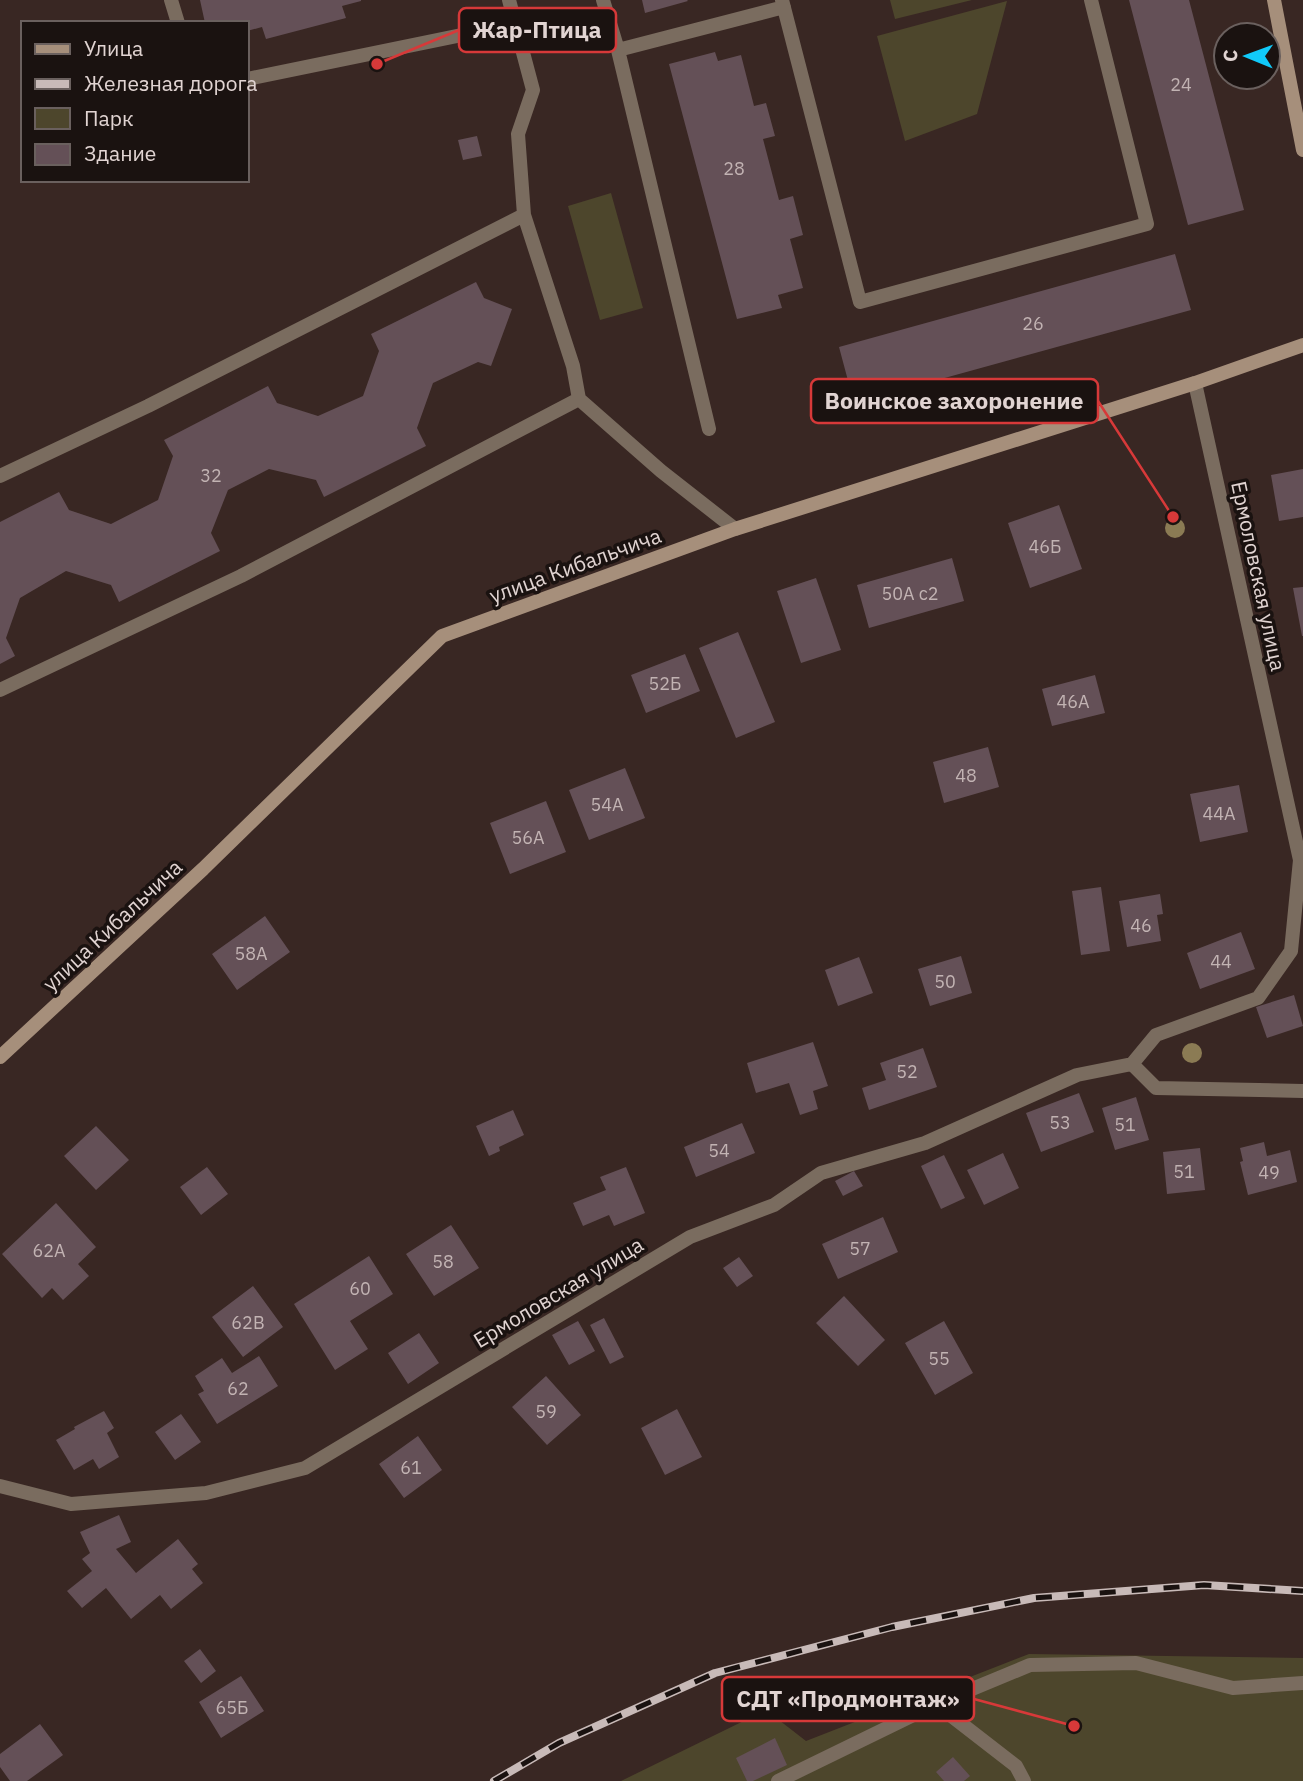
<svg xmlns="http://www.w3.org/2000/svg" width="1303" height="1781" font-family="'IBM Plex Sans',sans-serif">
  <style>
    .green { fill: #4d462c }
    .building { fill: #645057 }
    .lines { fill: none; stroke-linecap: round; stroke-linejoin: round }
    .lane { stroke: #7a6c5f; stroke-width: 14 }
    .street { stroke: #7a6c5f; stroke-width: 14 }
    .secondary { stroke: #a68f7b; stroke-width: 14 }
    .rail-casing { stroke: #c8bab8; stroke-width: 8 }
    .rail { stroke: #1a1210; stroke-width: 5; stroke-dasharray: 16; stroke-linecap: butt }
    .tree { fill: #8b7b54 }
    .labels { text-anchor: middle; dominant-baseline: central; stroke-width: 7; stroke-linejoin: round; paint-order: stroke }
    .number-label { font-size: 18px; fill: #c2b3b3 }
    .street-label { font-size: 21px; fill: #e1d4d2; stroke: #1a1210 }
    .leader { fill: none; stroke: #d73939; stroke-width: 2.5 }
    .callout-dot { fill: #d73939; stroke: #1a1210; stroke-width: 2.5 }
    .callout { fill: #1a1210; stroke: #d73939; stroke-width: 2.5 }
    .callout-label { font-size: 23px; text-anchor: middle; font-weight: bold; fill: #e1d4d2 }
  </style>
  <rect width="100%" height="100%" fill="#392723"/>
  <!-- green -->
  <path class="green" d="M 890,0 L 972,0 L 895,19 Z
    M 1007,1 L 977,114 L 905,141 L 877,36 Z
    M 611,193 L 643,308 L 600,320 L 568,206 Z
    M 1029,1654 L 1303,1658 L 1303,1781 L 621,1781 L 766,1710 L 806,1741 Z"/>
  <!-- building -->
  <path class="building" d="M 200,0 L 361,0 L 361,1 L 342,6 L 346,18 L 266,39 L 262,27 L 247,31 L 247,23 L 205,23 Z
    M 642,0 L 687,0 L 688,1 L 645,13 Z
    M 1129,0 L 1189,0 L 1244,210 L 1188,225 Z
    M 715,52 L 718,61 L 741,55 L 754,106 L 766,103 L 775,136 L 763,139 L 779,200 L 793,196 L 803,235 L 790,239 L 803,288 L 778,295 L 782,308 L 737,319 L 669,64 Z
    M 477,136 L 482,156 L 463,160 L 458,140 Z
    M 1175,254 L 1191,310 L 854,403 L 839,347 Z
    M 476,282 L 484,298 L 512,309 L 491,366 L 478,362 L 433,383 L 417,428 L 426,446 L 324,497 L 316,480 L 269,469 L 228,490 L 211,533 L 220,551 L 119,602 L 111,585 L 66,571 L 20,598 L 6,638 L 15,656 L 0,664 L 0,522 L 59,492 L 69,510 L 111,524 L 158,500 L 173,456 L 164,440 L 268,386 L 277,403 L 318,416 L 363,396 L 379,351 L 371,334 Z
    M 1303,469 L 1303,517 L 1279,521 L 1271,475 Z
    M 1059,505 L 1082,569 L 1030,588 L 1008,523 Z
    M 952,558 L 964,601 L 869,628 L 857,585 Z
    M 816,578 L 841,650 L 801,663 L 777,591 Z
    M 1303,587 L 1303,636 L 1302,636 L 1293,588 Z
    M 738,632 L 775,722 L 736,738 L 699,648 Z
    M 685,654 L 700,691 L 646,713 L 631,675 Z
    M 1095,675 L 1105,713 L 1052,726 L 1042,689 Z
    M 988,747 L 999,787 L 944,803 L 933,762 Z
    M 625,768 L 645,818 L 589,840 L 569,790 Z
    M 1239,785 L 1248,832 L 1200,842 L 1190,794 Z
    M 546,801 L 566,852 L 510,874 L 490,823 Z
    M 1101,887 L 1110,951 L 1081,955 L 1072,891 Z
    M 1160,894 L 1163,914 L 1157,915 L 1161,941 L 1127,947 L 1119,901 Z
    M 265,916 L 290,952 L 237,990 L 212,954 Z
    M 1241,932 L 1255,969 L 1200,989 L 1187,953 Z
    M 961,956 L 972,993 L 930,1006 L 918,969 Z
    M 859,957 L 873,993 L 838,1006 L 825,970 Z
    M 1294,995 L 1303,1026 L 1267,1038 L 1256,1007 Z
    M 813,1042 L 828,1086 L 813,1091 L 818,1109 L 800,1115 L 789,1083 L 756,1093 L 747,1063 Z
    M 923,1048 L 937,1087 L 869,1110 L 862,1088 L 886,1080 L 880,1063 Z
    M 1079,1093 L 1094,1132 L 1041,1152 L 1026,1113 Z
    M 1136,1097 L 1149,1140 L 1115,1150 L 1102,1108 Z
    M 513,1110 L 524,1135 L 499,1147 L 500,1151 L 489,1156 L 476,1126 Z
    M 742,1123 L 755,1153 L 696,1177 L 684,1147 Z
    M 96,1126 L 129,1160 L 96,1190 L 64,1156 Z
    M 1264,1142 L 1267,1156 L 1290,1150 L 1297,1182 L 1248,1195 L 1240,1162 L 1243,1161 L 1240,1148 Z
    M 1200,1148 L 1205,1190 L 1167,1194 L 1163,1152 Z
    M 1003,1153 L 1019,1188 L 984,1205 L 967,1170 Z
    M 944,1155 L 965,1198 L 941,1209 L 921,1166 Z
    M 207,1167 L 228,1194 L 201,1215 L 180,1187 Z
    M 626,1167 L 645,1213 L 614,1226 L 609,1215 L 583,1226 L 573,1203 L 606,1190 L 600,1177 Z
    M 854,1171 L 863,1186 L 843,1196 L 835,1181 Z
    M 56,1203 L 96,1247 L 78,1264 L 89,1276 L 63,1300 L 52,1288 L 42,1298 L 2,1254 Z
    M 883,1217 L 898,1252 L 838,1279 L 822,1244 Z
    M 451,1225 L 479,1268 L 434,1296 L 406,1254 Z
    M 369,1256 L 393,1294 L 350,1321 L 368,1349 L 335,1370 L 294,1304 Z
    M 739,1257 L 753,1276 L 737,1287 L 723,1268 Z
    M 253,1286 L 283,1327 L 243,1357 L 212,1317 Z
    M 844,1296 L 885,1340 L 858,1366 L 816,1323 Z
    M 604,1318 L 624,1357 L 610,1364 L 590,1325 Z
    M 578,1321 L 595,1351 L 569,1365 L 552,1335 Z
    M 944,1321 L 973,1373 L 935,1395 L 905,1343 Z
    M 419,1333 L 439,1363 L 408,1384 L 388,1353 Z
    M 259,1356 L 278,1386 L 217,1424 L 198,1394 L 204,1391 L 195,1376 L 222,1358 L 232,1373 Z
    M 546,1376 L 581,1415 L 547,1445 L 512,1407 Z
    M 677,1409 L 702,1457 L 665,1475 L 641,1428 Z
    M 104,1411 L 114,1428 L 107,1433 L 119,1457 L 99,1469 L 93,1459 L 74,1470 L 56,1440 L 75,1429 L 74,1427 Z
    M 181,1414 L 201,1442 L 175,1460 L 155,1432 Z
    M 418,1436 L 442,1470 L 404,1498 L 379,1464 Z
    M 119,1515 L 131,1542 L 116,1549 L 136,1573 L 178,1539 L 198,1564 L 192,1569 L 203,1583 L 171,1609 L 160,1595 L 131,1619 L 106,1588 L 82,1608 L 67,1591 L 92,1571 L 82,1559 L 90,1553 L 80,1532 Z
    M 200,1649 L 216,1671 L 201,1683 L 184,1661 Z
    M 241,1676 L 264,1711 L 221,1738 L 199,1702 Z
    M 40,1724 L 63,1755 L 27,1781 L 10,1781 L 0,1767 L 0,1754 Z
    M 775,1738 L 787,1765 L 753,1781 L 747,1781 L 736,1758 Z
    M 953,1757 L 970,1776 L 964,1781 L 944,1781 L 936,1772 Z"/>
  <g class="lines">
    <!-- lane -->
    <path class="lane" d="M 171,0 L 178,23
      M 509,0 L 533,90 L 518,134 L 524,215 L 573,366 L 579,399 L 661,471 L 735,529
      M 603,0 L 618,50
      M 782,0 L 860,302 L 1147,224 L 1091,0
      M 247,79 L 515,24
      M 709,429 L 618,50 L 784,7
      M 0,476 L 148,406 L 524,215
      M 0,690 L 241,576 L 579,399
      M 936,1704 L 1030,1665 L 1136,1663 L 1233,1688 L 1303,1683
      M 778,1781 L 936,1704 L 1016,1766 L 1024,1781"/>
    <!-- street -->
    <path class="street" d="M 1132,1064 L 1156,1035 L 1258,998 L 1291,951 L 1300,860 L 1195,383
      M 0,1486 L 71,1504 L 206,1493 L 305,1468 L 690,1237 L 774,1205 L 821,1173 L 925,1143 L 1077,1075 L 1132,1064 L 1156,1088 L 1303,1091"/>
    <!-- secondary -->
    <path class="secondary" d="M 1274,0 L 1303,150
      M 0,1057 L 203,869 L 442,636 L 735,529 L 1195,383 L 1303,345"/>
    <!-- rail casing -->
    <g class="rail-casing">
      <path id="rail" d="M 494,1781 L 559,1743 L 715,1673 L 892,1627 L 1034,1598 L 1204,1585 L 1303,1591"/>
    </g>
    <!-- rail -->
    <use href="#rail" class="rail"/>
  </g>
  <!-- trees -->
  <g class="tree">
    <circle cx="1175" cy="528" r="10"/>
    <circle cx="1192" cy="1053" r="10"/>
  </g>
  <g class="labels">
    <!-- number labels -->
    <g class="number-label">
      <text x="1181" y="84">24</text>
      <text x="734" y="168">28</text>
      <text x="1033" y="323">26</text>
      <text x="211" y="475">32</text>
      <text x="1045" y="546">46Б</text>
      <text x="910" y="593">50А с2</text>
      <text x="665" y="683">52Б</text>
      <text x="1073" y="701">46А</text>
      <text x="966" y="775">48</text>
      <text x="607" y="804">54А</text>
      <text x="1219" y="813">44А</text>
      <text x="528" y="837">56А</text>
      <text x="1141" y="925">46</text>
      <text x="251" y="953">58А</text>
      <text x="1221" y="961">44</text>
      <text x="945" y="981">50</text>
      <text x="907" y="1071">52</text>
      <text x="1060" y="1122">53</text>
      <text x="1125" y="1124">51</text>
      <text x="719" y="1150">54</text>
      <text x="1184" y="1171">51</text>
      <text x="1269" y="1172">49</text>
      <text x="860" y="1248">57</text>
      <text x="49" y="1250">62А</text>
      <text x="443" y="1261">58</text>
      <text x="360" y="1288">60</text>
      <text x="248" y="1322">62В</text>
      <text x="939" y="1358">55</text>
      <text x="238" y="1388">62</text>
      <text x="546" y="1411">59</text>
      <text x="411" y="1467">61</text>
      <text x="232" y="1707">65Б</text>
    </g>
    <!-- street labels -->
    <g class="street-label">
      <text transform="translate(575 565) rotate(-20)">улица Кибальчича</text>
      <text transform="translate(1259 576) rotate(78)">Ермоловская улица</text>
      <text transform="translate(112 925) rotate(-43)">улица Кибальчича</text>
      <text transform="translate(558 1292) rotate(-31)">Ермоловская улица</text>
    </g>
  </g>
  <!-- callouts -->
  <path class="leader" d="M377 64L459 30M1173 517L1098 401M1074 1726L974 1699"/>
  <g class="callout-dot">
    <circle cx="377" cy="64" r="7"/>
    <circle cx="1173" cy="517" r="7"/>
    <circle cx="1074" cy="1726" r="7"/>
  </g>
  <g class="callout">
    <rect x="459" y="8" width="157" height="44" rx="7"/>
    <rect x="811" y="379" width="287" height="44" rx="7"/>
    <rect x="722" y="1677" width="252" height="44" rx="7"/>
  </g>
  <g class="callout-label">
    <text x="537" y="38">Жар-Птица</text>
    <text x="954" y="409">Воинское захоронение</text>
    <text x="848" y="1707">СДТ «Продмонтаж»</text>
  </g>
  <!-- legend -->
  <rect x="21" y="21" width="228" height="161" fill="#1a1210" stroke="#6a605e" stroke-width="2"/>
  <rect x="35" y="44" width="35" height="10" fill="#a68f7b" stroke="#6a605e" stroke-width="2"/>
  <text x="84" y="56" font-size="21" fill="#e1d4d2">Улица</text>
  <rect x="35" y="79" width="35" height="10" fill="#c8bab8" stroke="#6a605e" stroke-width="2"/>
  <text x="84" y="91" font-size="21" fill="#e1d4d2">Железная дорога</text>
  <rect x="35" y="108" width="35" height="21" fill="#4d462c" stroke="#6a605e" stroke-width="2"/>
  <text x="84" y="126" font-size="21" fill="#e1d4d2">Парк</text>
  <rect x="35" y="144" width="35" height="21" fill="#645057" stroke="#6a605e" stroke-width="2"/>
  <text x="84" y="161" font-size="21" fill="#e1d4d2">Здание</text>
  <!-- north arrow -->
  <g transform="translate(1247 56) rotate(271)"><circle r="33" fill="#1a1210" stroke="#6a605e" stroke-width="2"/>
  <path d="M0-5L12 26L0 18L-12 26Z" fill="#11cafa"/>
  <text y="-10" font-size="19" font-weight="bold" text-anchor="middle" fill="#e1d4d2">С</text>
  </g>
</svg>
